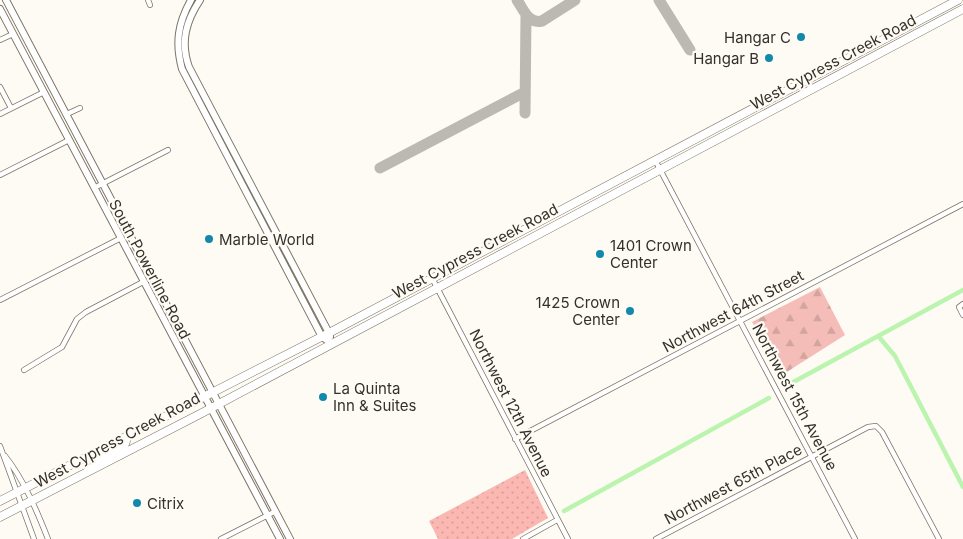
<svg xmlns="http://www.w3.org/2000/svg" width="963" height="539" font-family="Inter,sans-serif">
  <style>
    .grass { fill: url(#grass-dots) }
    .forest { fill: url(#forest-firs) }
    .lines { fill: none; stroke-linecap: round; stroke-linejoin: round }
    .canal { stroke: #bbf4ae; stroke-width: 4.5 }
    .taxiway { stroke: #bcb8b2; stroke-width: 11 }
    .street-casing { stroke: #7d7566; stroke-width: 6 }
    .secondary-casing { stroke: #7d7566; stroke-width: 8 }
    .primary-casing { stroke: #7d7566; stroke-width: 9 }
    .street { stroke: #fff; stroke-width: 4.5 }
    .secondary { stroke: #fff; stroke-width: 6 }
    .primary { stroke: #fff; stroke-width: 8 }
    .poi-dot { fill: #1288ac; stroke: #fefbf4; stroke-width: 2 }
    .labels { text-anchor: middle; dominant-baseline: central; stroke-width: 4.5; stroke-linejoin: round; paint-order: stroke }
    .poi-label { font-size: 15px; fill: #34302a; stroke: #fefbf4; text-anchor: start }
    .street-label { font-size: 15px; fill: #34302a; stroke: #fefbf4 }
  </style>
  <defs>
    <pattern id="grass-dots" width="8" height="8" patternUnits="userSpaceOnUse" patternTransform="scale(1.25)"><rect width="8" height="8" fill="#fbb7b1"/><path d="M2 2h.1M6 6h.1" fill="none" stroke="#d89e98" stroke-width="1.8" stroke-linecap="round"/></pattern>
    <pattern id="forest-firs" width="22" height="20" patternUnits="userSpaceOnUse" patternTransform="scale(1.25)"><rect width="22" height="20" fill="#f5bdb8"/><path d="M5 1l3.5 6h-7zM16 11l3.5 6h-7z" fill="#d3a39e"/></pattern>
  </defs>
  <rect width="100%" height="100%" fill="#fefbf4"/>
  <!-- grass -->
  <path class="grass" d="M 525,470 L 548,518 L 512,539 L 438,539 L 429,521 Z"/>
  <!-- forest -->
  <path class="forest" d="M 820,287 L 845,335 L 782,375 L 752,322 Z"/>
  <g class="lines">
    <!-- canal -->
    <path class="canal" d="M 879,337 L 895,356 L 963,487
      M 786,386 L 963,290
      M 564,511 L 769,398"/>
    <!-- taxiway -->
    <path class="taxiway" d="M 517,0 C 524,10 528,24 542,21 L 575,0
      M 659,0 L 690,50
      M 525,113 L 526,15
      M 380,168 L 525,92"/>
    <!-- street casing -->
    <g class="street-casing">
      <path id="street" d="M 148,0 L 150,5
        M 0,40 L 13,34
        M 0,87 L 11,108
        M 0,114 L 44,92
        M 67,114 L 80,108
        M 655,160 L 855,539
        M 0,175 L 69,140
        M 94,188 L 168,150
        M 432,278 L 568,539
        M 0,300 L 121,238
        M 963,304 L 959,307 L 963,315
        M 24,370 L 62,347 L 77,319 L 86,312 L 143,282
        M 515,439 L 963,204
        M 0,446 L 34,539
        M 5,456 C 24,480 37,511 48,539
        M 221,539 L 276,511
        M 523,539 L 557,520
        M 656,539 L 868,427 L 876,426 L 882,432 L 939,539"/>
    </g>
    <!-- secondary casing -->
    <g class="secondary-casing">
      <path id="secondary" d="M 6,0 L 290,539
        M 191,0 C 178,23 175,43 182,69 L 322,337 L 331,343
        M 200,0 C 186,21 180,42 189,67 L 329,333 L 330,337
        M 0,9 L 280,539"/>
    </g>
    <!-- primary casing -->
    <g class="primary-casing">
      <path id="primary" d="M 91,469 L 100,458 L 125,444 L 128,435
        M 0,501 L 329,333 L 958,0
        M 0,517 L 200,414 L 963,9"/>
    </g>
    <!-- street -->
    <use href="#street" class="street"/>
    <!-- secondary -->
    <use href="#secondary" class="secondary"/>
    <!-- primary -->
    <use href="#primary" class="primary"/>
  </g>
  <!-- markers -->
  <g class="poi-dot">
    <circle cx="801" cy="37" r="5"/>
    <circle cx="769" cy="58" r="5"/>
    <circle cx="209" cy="239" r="5"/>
    <circle cx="600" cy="254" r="5"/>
    <circle cx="630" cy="311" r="5"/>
    <circle cx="323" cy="397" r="5"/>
    <circle cx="137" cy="503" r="5"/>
  </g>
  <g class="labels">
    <!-- poi labels -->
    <g class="poi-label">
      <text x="791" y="37" text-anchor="end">Hangar C</text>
      <text x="759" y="58" text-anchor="end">Hangar B</text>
      <text x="219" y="239">Marble World</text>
      <text x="610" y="245">1401 Crown<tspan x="610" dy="17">Center</tspan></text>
      <text x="620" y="302" text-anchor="end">1425 Crown<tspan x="620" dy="17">Center</tspan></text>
      <text x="333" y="388">La Quinta<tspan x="333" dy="17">Inn &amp; Suites</tspan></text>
      <text x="147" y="503">Citrix</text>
    </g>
    <!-- street labels -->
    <g class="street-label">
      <text transform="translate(833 62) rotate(-28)">West Cypress Creek Road</text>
      <text transform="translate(475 251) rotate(-28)">West Cypress Creek Road</text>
      <text transform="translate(150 269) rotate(62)">South Powerline Road</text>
      <text transform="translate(733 311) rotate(-28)">Northwest 64th Street</text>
      <text transform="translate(795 397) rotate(62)">Northwest 15th Avenue</text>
      <text transform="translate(511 403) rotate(63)">Northwest 12th Avenue</text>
      <text transform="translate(117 440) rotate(-28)">West Cypress Creek Road</text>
      <text transform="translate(733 484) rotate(-28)">Northwest 65th Place</text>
    </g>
  </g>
</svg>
